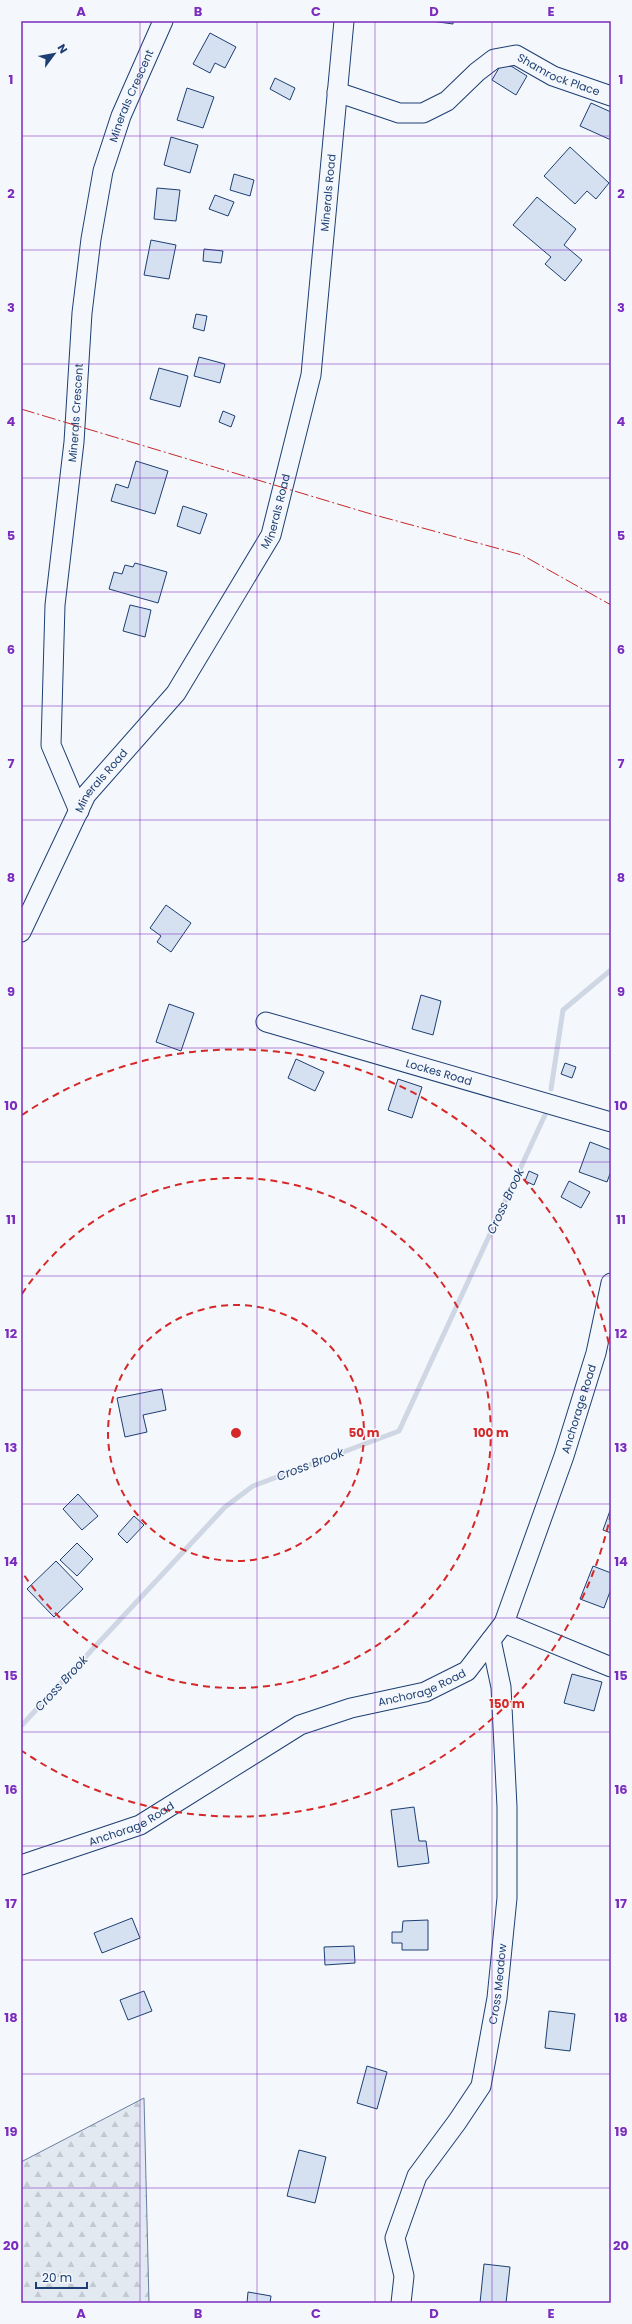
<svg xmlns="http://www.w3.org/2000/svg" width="632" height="2324" font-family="Poppins,sans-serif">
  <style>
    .forest { fill: url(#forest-firs); stroke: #687fa3 }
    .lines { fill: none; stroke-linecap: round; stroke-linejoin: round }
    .stream { stroke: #cfd7e4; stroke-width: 5 }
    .building { fill: #d5e0f0; stroke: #1d3f73 }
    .minor-casing { stroke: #1d3f73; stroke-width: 21 }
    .minor { stroke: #f4f7fb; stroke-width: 19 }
    .power { stroke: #c62828; stroke-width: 1; stroke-dasharray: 14 3 2 3; stroke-linecap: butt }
    .grid { fill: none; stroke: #7b2cbf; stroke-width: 1; stroke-opacity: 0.55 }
    .ring { fill: none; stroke: #d62828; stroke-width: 2; stroke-dasharray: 7 5 }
    .labels { text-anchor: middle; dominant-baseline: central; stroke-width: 3; stroke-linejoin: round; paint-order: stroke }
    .street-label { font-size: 11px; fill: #1d3f73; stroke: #f4f7fb }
    .water-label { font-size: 12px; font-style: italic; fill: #1d3f73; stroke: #f4f7fb }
    .centre { fill: #d62828; stroke: #f4f7fb; stroke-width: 2 }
    .ring-label { font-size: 12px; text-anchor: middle; font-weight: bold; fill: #d62828; stroke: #f4f7fb; stroke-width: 3; stroke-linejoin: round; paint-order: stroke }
    .neatline { fill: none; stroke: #7b2cbf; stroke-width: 1.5 }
    .grid-label { font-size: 13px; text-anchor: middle; font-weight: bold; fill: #7b2cbf }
  </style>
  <defs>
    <pattern id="forest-firs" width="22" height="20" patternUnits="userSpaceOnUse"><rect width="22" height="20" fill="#e3e9f0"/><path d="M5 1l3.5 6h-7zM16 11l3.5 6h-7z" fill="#c2c9d1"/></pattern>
  </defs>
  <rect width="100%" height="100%" fill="#f4f7fb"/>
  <!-- forest -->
  <path class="forest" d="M 144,2098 L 149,2303 L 21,2303 L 21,2162 Z"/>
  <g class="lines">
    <!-- stream -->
    <path class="stream" d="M 551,1089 L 563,1010 L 611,970
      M 21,1726 L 225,1507 L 253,1486 L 399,1431 L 545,1115"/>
  </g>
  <!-- building -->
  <path class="building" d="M 431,21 L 453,21 L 453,24 Z
    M 210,33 L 236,47 L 225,68 L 215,63 L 210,73 L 193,64 Z
    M 503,61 L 527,76 L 516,95 L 492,80 Z
    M 275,78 L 295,88 L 290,100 L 270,89 Z
    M 187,88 L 214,97 L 203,128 L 177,120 Z
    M 591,103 L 611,112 L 611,140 L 580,126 Z
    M 171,137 L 198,145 L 190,173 L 164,165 Z
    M 570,147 L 609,183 L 596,199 L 587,191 L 575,204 L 544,176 Z
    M 234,174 L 254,180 L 250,196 L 230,190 Z
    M 157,188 L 180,190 L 176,221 L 154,219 Z
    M 215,195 L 234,202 L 228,216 L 209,209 Z
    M 537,197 L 576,229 L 564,245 L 582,260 L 565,281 L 545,264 L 551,257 L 513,225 Z
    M 151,240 L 176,245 L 169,279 L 144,275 Z
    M 204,249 L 223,251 L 221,263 L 203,261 Z
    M 196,314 L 207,316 L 204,331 L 193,328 Z
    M 199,357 L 225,364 L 220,383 L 194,376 Z
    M 159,368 L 188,376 L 180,407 L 150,399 Z
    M 223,411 L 235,416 L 231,427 L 219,422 Z
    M 136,461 L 168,471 L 155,514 L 111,501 L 116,484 L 128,488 Z
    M 183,506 L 207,514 L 200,534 L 177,526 Z
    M 135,563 L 167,572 L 158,603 L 109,589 L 114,572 L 122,574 L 125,565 L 133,567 Z
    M 130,605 L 151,610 L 145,637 L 123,631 Z
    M 166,905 L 191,923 L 171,952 L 157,942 L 161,936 L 150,928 Z
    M 421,995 L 441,1001 L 433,1035 L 412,1029 Z
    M 169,1004 L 194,1013 L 181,1051 L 156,1042 Z
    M 296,1059 L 324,1072 L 315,1091 L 288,1078 Z
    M 565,1063 L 576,1067 L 572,1078 L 561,1074 Z
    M 398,1079 L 422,1087 L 412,1118 L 388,1110 Z
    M 590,1142 L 611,1150 L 611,1171 L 607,1182 L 579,1172 Z
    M 529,1171 L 538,1175 L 534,1185 L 525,1181 Z
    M 569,1181 L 590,1192 L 581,1208 L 561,1197 Z
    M 162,1389 L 166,1410 L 143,1415 L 147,1432 L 125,1437 L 117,1398 Z
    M 78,1494 L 98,1516 L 82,1530 L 63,1509 Z
    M 611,1508 L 611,1533 L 603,1530 Z
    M 134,1516 L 144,1525 L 127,1543 L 118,1534 Z
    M 77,1543 L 93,1559 L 77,1576 L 60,1560 Z
    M 56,1561 L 83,1589 L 54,1617 L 27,1589 Z
    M 593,1566 L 611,1573 L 611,1589 L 604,1608 L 580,1599 Z
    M 572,1674 L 602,1682 L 594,1711 L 564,1703 Z
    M 414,1807 L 419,1841 L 426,1841 L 429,1863 L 398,1867 L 391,1810 Z
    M 132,1918 L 140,1938 L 102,1953 L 94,1933 Z
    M 428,1920 L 428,1950 L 402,1950 L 402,1943 L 392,1943 L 392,1932 L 402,1932 L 403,1921 Z
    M 354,1946 L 355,1963 L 325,1965 L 324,1947 Z
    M 144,1991 L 152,2011 L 128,2020 L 120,2000 Z
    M 549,2011 L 575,2014 L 570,2051 L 545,2048 Z
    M 367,2066 L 387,2072 L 377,2109 L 357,2103 Z
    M 299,2150 L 326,2157 L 315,2203 L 287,2196 Z
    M 484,2264 L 510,2267 L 506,2303 L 480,2303 Z
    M 248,2292 L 271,2296 L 270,2303 L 247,2303 Z"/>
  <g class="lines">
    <!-- minor casing -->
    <g class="minor-casing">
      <g id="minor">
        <path id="s1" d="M 337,92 L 399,113 L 423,113 L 447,101 L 477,72 L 494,59 L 516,55 L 553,76 L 611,96"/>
        <path id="s2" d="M 79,811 L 51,745 L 55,605 L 74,442 L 82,313 L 91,239 L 103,171 L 121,116 L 163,21"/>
        <path id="s3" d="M 21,932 L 86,795 L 176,693 L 271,535 L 311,375 L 344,21"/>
        <path id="s4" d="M 266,1022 L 611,1122"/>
        <path d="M 504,1623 L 611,1667"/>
        <path id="s5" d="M 21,1865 L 140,1825 L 300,1725 L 351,1708 L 425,1692 L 467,1671 L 504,1623 L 564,1456 L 596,1353 L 611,1283"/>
        <path id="s6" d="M 401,2303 L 404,2276 L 395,2238 L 417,2176 L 457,2122 L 481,2086 L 497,1998 L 507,1898 L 507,1807 L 501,1687 L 491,1640"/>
      </g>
    </g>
    <!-- minor -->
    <use href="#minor" class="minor"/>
    <!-- power -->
    <path class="power" d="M 21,409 L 371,514 L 522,555 L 611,605"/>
  </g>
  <!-- grid -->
  <path class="grid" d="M 140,21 L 140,2303M 257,21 L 257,2303M 375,21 L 375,2303M 492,21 L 492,2303M 21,136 L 611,136M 21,250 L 611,250M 21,364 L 611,364M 21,478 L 611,478M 21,592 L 611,592M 21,706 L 611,706M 21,820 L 611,820M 21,934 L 611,934M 21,1048 L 611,1048M 21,1162 L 611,1162M 21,1276 L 611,1276M 21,1390 L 611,1390M 21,1504 L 611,1504M 21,1618 L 611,1618M 21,1732 L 611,1732M 21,1846 L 611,1846M 21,1960 L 611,1960M 21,2074 L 611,2074M 21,2188 L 611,2188"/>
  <!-- distance rings -->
  <g class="ring">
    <circle cx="236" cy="1433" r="128"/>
    <path d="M22 1294A255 255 0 1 1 22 1572"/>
    <path d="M611 1513A383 383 0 0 1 22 1751M22 1115A383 383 0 0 1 611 1353"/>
  </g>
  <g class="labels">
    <!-- street labels -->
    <g class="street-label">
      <text stroke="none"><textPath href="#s1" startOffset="249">Shamrock Place</textPath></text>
      <text stroke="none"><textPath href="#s2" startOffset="729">Minerals Crescent</textPath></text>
      <text stroke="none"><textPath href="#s3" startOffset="820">Minerals Road</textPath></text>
      <text stroke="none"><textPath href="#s2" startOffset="405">Minerals Crescent</textPath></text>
      <text stroke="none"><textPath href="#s3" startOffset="496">Minerals Road</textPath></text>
      <text stroke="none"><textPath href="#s3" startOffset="172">Minerals Road</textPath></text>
      <text stroke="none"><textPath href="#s4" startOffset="180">Lockes Road</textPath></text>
      <text stroke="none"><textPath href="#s5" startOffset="778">Anchorage Road</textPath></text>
      <text stroke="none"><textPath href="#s5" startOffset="442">Anchorage Road</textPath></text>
      <text stroke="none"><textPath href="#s5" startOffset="118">Anchorage Road</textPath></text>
      <text stroke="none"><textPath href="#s6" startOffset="346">Cross Meadow</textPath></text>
    </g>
    <!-- water labels -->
    <g class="water-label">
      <text transform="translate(505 1201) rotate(-65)">Cross Brook</text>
      <text transform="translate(310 1464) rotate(-21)">Cross Brook</text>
      <text transform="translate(61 1683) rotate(-47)">Cross Brook</text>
    </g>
  </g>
  <circle cx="236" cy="1433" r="6" class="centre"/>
  <g class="ring-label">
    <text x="364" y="1437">50 m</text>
    <text x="491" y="1437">100 m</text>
    <text x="507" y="1708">150 m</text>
  </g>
  <!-- border -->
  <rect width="632" height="2324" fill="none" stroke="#f4f7fb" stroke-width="44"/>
  <!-- north arrow -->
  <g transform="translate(54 54) rotate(58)" stroke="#f4f7fb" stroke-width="3" paint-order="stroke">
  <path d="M0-3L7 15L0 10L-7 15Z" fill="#1d3f73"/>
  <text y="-6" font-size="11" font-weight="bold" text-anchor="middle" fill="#1d3f73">N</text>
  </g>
  <!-- scale -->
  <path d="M36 2282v6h51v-6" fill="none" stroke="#1d3f73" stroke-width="2"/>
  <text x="42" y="2282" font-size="12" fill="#1d3f73" stroke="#f4f7fb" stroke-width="3" paint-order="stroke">20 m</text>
  <rect x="22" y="22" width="588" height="2280" class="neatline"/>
  <g class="grid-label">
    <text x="81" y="16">A</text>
    <text x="198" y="16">B</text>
    <text x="316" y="16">C</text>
    <text x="434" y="16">D</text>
    <text x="551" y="16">E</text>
    <text x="11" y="84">1</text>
    <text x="621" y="84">1</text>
    <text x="11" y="198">2</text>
    <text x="621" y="198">2</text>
    <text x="11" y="312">3</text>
    <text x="621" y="312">3</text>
    <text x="11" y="426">4</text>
    <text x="621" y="426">4</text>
    <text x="11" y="540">5</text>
    <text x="621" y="540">5</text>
    <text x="11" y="654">6</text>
    <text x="621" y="654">6</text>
    <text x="11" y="768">7</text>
    <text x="621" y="768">7</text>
    <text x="11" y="882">8</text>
    <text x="621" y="882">8</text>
    <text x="11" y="996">9</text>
    <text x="621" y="996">9</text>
    <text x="11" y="1110">10</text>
    <text x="621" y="1110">10</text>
    <text x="11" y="1224">11</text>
    <text x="621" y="1224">11</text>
    <text x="11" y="1338">12</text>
    <text x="621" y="1338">12</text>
    <text x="11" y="1452">13</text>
    <text x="621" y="1452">13</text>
    <text x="11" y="1566">14</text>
    <text x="621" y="1566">14</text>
    <text x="11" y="1680">15</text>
    <text x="621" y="1680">15</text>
    <text x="11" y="1794">16</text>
    <text x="621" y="1794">16</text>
    <text x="11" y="1908">17</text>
    <text x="621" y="1908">17</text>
    <text x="11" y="2022">18</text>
    <text x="621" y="2022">18</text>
    <text x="11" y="2136">19</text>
    <text x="621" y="2136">19</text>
    <text x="11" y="2250">20</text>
    <text x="621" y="2250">20</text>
    <text x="81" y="2318">A</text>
    <text x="198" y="2318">B</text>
    <text x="316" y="2318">C</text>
    <text x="434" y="2318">D</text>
    <text x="551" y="2318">E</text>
  </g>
</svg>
